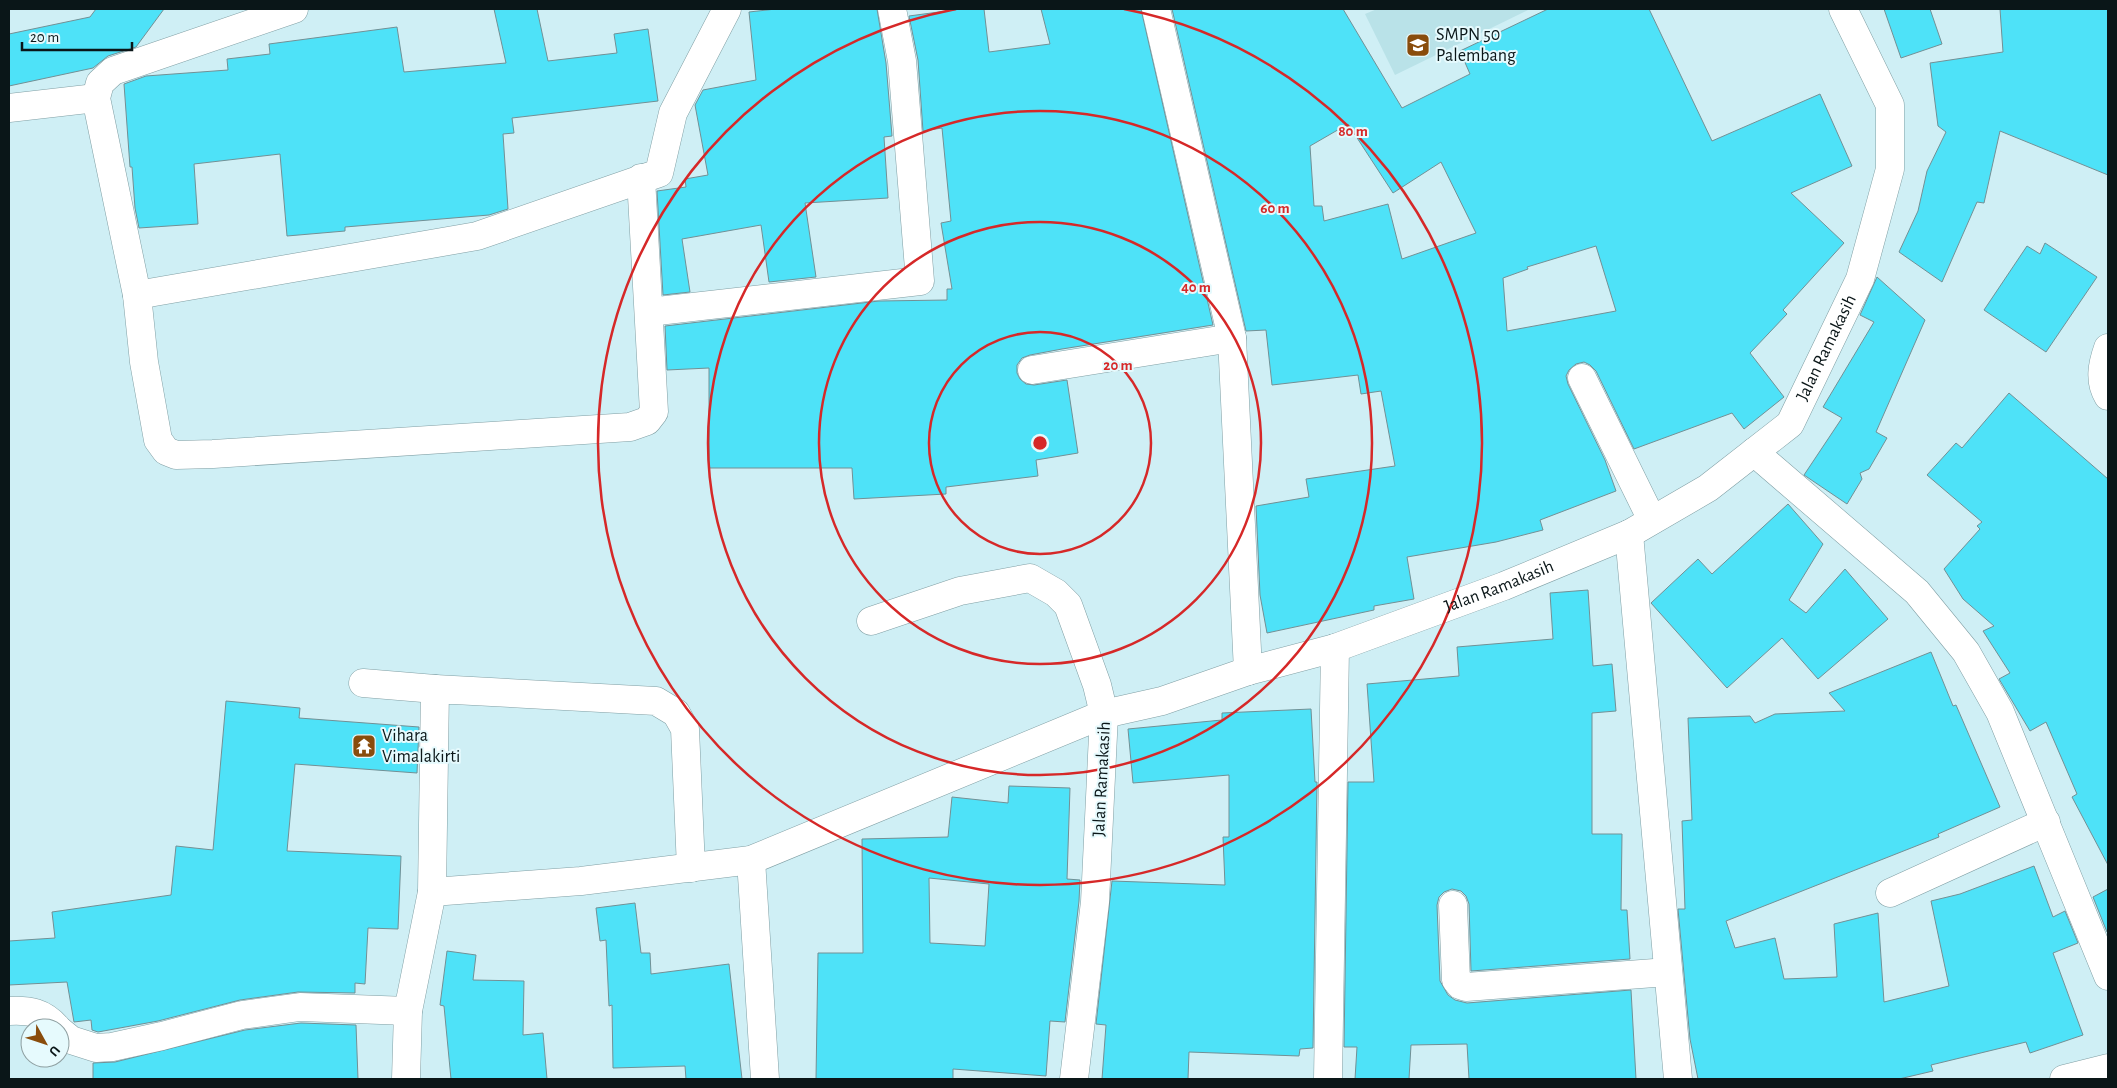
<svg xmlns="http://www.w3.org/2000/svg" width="2117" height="1088" font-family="'Alegreya Sans',sans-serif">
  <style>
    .built { fill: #b9e2e8 }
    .building { fill: #4ee2f8; stroke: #729095; fill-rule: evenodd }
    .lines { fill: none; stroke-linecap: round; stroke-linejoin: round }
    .minor-casing { stroke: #809fa4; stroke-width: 29 }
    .minor { stroke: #fff; stroke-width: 28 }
    .ring { fill: none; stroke: #d62828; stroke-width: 2.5 }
    .labels { text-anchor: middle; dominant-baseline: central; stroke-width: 4; stroke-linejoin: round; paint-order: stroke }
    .poi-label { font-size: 18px; fill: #0a1618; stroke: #e6fafd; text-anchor: start }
    .street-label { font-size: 18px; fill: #0a1618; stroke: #e6fafd }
    .centre { fill: #d62828; stroke: #e6fafd; stroke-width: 2.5 }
    .ring-label { font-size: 15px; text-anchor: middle; font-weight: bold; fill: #d62828; stroke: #e6fafd; stroke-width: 4; stroke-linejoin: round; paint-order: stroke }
  </style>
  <rect width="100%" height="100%" fill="#cfeff5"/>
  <!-- built -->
  <path class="built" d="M 1377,9 L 1530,9 L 1395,75 L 1365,14 Z"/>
  <!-- building -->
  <path class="building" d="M 96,9 L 164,9 L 136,47 L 108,56 L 93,68 L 9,86 L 9,34 L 90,17 Z
    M 494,9 L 537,9 L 548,61 L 617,53 L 614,34 L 648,29 L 658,101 L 512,118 L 514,133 L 503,134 L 508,209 L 489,215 L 345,227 L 345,231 L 287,236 L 280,154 L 194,164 L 198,224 L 139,228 L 135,208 L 132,167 L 130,167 L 124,84 L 146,76 L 228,70 L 227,59 L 270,54 L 269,44 L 397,27 L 404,72 L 506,63 Z
    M 776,9 L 877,9 L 886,63 L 892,136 L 884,137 L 888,198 L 805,203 L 816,277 L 769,282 L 761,225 L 682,239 L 690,292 L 663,295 L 657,191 L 686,187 L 685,179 L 708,175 L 695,105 L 703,90 L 756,80 L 749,12 Z
    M 961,9 L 984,9 L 989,52 L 1050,44 L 1041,9 L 1141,9 L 1213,325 L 1062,349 L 1030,355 L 1022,358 L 1017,365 L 1017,373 L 1020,379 L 1026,384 L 1034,385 L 1067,380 L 1078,453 L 1036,460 L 1038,476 L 946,487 L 946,494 L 854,499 L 852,468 L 709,468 L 709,368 L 667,370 L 665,326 L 879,301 L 947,300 L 947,289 L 952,289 L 941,223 L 951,221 L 942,128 L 923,131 L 918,60 L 909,16 Z
    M 1172,9 L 1343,9 L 1402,108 L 1470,74 L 1460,51 L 1548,9 L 1649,9 L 1712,141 L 1820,94 L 1852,166 L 1791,193 L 1844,243 L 1783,310 L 1787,314 L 1750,353 L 1784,397 L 1744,429 L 1732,413 L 1634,449 L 1596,371 L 1590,365 L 1584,362 L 1576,364 L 1569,370 L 1566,376 L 1568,384 L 1605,460 L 1616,491 L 1540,520 L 1543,530 L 1496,542 L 1407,557 L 1414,599 L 1374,606 L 1374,610 L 1267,633 L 1260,595 L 1256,506 L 1309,497 L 1306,479 L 1395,466 L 1381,391 L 1361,394 L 1358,375 L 1272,385 L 1266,330 L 1246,331 ZM 1348,124 L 1393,193 L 1441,162 L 1476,233 L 1402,259 L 1388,204 L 1324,221 L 1322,206 L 1314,206 L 1310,146 ZM 1596,246 L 1616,311 L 1507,331 L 1503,278 L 1528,269 L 1527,267 Z
    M 1884,9 L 1930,9 L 1942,44 L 1901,58 Z
    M 2000,9 L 2108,9 L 2108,175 L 2000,131 L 1984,203 L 1977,202 L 1942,282 L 1899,252 L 1918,211 L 1927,171 L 1946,132 L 1938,126 L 1930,63 L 2003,52 Z
    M 2045,243 L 2097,277 L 2046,352 L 1984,310 L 2027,246 L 2040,254 Z
    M 1877,277 L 1925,320 L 1876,432 L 1887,438 L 1869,469 L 1860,473 L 1862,479 L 1847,504 L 1804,475 L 1842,418 L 1823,407 L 1874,322 L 1860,315 Z
    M 2009,393 L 2108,479 L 2108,865 L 2072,797 L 2077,794 L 2046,722 L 2030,731 L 1999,679 L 2010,673 L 1983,631 L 1994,626 L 1963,599 L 1944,569 L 1980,529 L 1977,526 L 1982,522 L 1927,475 L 1956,443 L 1962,448 Z
    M 1788,504 L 1823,544 L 1789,600 L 1806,613 L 1845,569 L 1888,619 L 1818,679 L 1782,638 L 1727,688 L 1651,603 L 1698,559 L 1712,574 Z
    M 1588,590 L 1593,666 L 1612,664 L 1616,711 L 1592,713 L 1592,834 L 1622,834 L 1621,910 L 1627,910 L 1630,959 L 1471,971 L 1469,904 L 1466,896 L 1461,891 L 1452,889 L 1444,892 L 1439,897 L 1437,905 L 1440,981 L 1448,995 L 1455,1000 L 1467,1003 L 1631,990 L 1636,1079 L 1469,1079 L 1467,1044 L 1411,1045 L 1409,1079 L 1355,1079 L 1357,1047 L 1344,1047 L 1348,782 L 1374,782 L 1367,684 L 1459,676 L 1457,647 L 1553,639 L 1550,593 Z
    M 1931,652 L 1953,706 L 1956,705 L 2000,807 L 1938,834 L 1939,837 L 1726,921 L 1735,948 L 1775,938 L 1784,979 L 1837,977 L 1834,924 L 1878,913 L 1884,1002 L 1949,986 L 1931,901 L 1960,894 L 2034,866 L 2053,917 L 2065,911 L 2078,943 L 2053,953 L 2083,1035 L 2030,1053 L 2026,1042 L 1931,1065 L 1933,1071 L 1899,1079 L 1698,1079 L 1690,1039 L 1678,909 L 1685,909 L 1682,821 L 1692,820 L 1688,718 L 1750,716 L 1755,723 L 1775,714 L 1845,711 L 1829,693 Z
    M 226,701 L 300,708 L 299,718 L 419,727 L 417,773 L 295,764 L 287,851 L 401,856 L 398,929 L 368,928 L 365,984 L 355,983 L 355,993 L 298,992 L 240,1000 L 158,1021 L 98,1032 L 92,1030 L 91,1020 L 74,1022 L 67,982 L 9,985 L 9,941 L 55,938 L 52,912 L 171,895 L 176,846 L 213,850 Z
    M 1311,709 L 1315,782 L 1317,782 L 1313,1048 L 1300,1049 L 1299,1056 L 1189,1052 L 1188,1079 L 1102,1079 L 1106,1025 L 1096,1024 L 1112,881 L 1225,885 L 1223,837 L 1229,837 L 1229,775 L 1133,783 L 1128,729 L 1222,720 L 1222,713 Z
    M 1009,786 L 1070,788 L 1067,879 L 1080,880 L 1079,901 L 1065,1022 L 1050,1021 L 1046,1076 L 953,1069 L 953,1079 L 816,1079 L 818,953 L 863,953 L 862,839 L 948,837 L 952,797 L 1008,803 ZM 929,878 L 989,884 L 985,946 L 930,943 Z
    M 2108,889 L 2108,932 L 2107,932 L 2093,897 Z
    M 635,903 L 641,953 L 650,953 L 651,974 L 729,964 L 742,1079 L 686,1079 L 685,1066 L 613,1068 L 612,1005 L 609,1006 L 606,940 L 600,941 L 596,908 Z
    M 447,951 L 476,955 L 473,980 L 524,981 L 523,1035 L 543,1033 L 547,1079 L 451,1079 L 444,1006 L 440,1005 Z
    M 301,1023 L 356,1025 L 358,1079 L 93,1079 L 93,1063 L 115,1062 L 245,1030 Z"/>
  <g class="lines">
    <!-- minor casing -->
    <g class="minor-casing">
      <g id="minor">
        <path d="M 294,9 L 113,71 L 100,83 L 96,98 L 137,295 L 144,362 L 158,440 L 166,451 L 176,455 L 213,454 L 630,427 L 647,421 L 654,412 L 641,178"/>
        <path d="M 1156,9 L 1232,338 L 1248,671"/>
        <path d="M 9,108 L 96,98"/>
        <path d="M 137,295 L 477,236 L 659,173 L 673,113 L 727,9"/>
        <path d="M 649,312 L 920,281 L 902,61 L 892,9"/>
        <path d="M 2108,348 C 2102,365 2099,381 2108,396"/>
        <path d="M 1032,370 L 1232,338"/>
        <path d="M 1582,378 L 1652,520"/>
        <path d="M 1754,452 L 1917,592 L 1966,652 L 2000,712 L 2108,976"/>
        <path d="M 1629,534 L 1678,1079"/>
        <path d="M 871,621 L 960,591 L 1030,578 L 1056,593 L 1068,605 L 1097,685 L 1104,714 L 1095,902 L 1074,1079"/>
        <path d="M 363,683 L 435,689"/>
        <path d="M 751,860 L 765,1079"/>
        <path d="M 432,892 L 435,689 L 656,701 L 676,713 L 685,729 L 691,868"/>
        <path d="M 1890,893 L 2046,822"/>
        <path d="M 1453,905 L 1456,980 L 1460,985 L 1466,987 L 1668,972"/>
        <path d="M 9,1011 C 30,1010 43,1012 57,1028"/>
        <path d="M 60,1031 L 71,1040 L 96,1048 L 112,1047 L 162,1036 L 242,1015 L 300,1007 L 408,1011"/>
        <path id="s1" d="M 406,1079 L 408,1011 L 432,892 L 581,881 L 751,860 L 1104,714 L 1162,701 L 1248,671 L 1335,648 L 1504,586 L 1629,534 L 1708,488 L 1790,424 L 1860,279 L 1890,169 L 1890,105 L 1843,9"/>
        <path d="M 1328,1079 L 1335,648"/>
        <path d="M 2064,1079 L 2108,1068"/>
      </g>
    </g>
    <!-- minor -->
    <use href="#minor" class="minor"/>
  </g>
  <!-- distance rings -->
  <g class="ring">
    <circle cx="1040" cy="443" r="111"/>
    <circle cx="1040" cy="443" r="221"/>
    <circle cx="1040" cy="443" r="332"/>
    <path d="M1124 9A442 442 0 1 1 956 9"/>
  </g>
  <!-- icons -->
  <defs>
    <g id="school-square" transform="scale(1.25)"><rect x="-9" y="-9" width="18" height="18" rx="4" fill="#894c0c" stroke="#e6fafd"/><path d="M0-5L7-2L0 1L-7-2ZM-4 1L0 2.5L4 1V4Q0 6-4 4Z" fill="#fff"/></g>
    <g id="temple-square" transform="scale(1.25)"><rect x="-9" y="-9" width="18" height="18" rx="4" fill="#894c0c" stroke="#e6fafd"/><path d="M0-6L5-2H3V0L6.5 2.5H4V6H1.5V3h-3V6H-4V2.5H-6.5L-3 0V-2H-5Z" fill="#fff"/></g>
  </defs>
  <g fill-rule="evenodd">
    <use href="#school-square" x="1418" y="45"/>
    <use href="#temple-square" x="364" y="746"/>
  </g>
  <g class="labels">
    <!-- poi labels -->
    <g class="poi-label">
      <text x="1436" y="35">SMPN 50<tspan x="1436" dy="21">Palembang</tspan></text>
      <text x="382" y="736">Vihara<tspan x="382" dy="21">Vimalakirti</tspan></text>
    </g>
    <!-- street labels -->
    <g class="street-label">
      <text stroke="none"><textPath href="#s1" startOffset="1728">Jalan Ramakasih</textPath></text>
      <text stroke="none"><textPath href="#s1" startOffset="1308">Jalan Ramakasih</textPath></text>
      <text transform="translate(1102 779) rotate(-87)">Jalan Ramakasih</text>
    </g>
  </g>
  <circle cx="1040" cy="443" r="8" class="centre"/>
  <g class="ring-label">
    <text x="1353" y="136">80 m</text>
    <text x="1275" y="213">60 m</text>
    <text x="1196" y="292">40 m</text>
    <text x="1118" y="370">20 m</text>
  </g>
  <!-- border -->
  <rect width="2117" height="1088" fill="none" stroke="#0a1618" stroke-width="20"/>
  <!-- north arrow -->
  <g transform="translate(45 1043) rotate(130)"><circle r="24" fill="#e6fafd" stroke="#8e9fa1"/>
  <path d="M0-4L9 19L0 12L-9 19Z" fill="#894c0c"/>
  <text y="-8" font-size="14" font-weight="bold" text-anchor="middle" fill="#0a1618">U</text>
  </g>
  <!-- scale -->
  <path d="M22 42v8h110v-8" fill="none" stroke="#0a1618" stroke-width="2.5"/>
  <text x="30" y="42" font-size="15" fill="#0a1618" stroke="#e6fafd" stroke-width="4" paint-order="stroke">20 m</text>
</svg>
